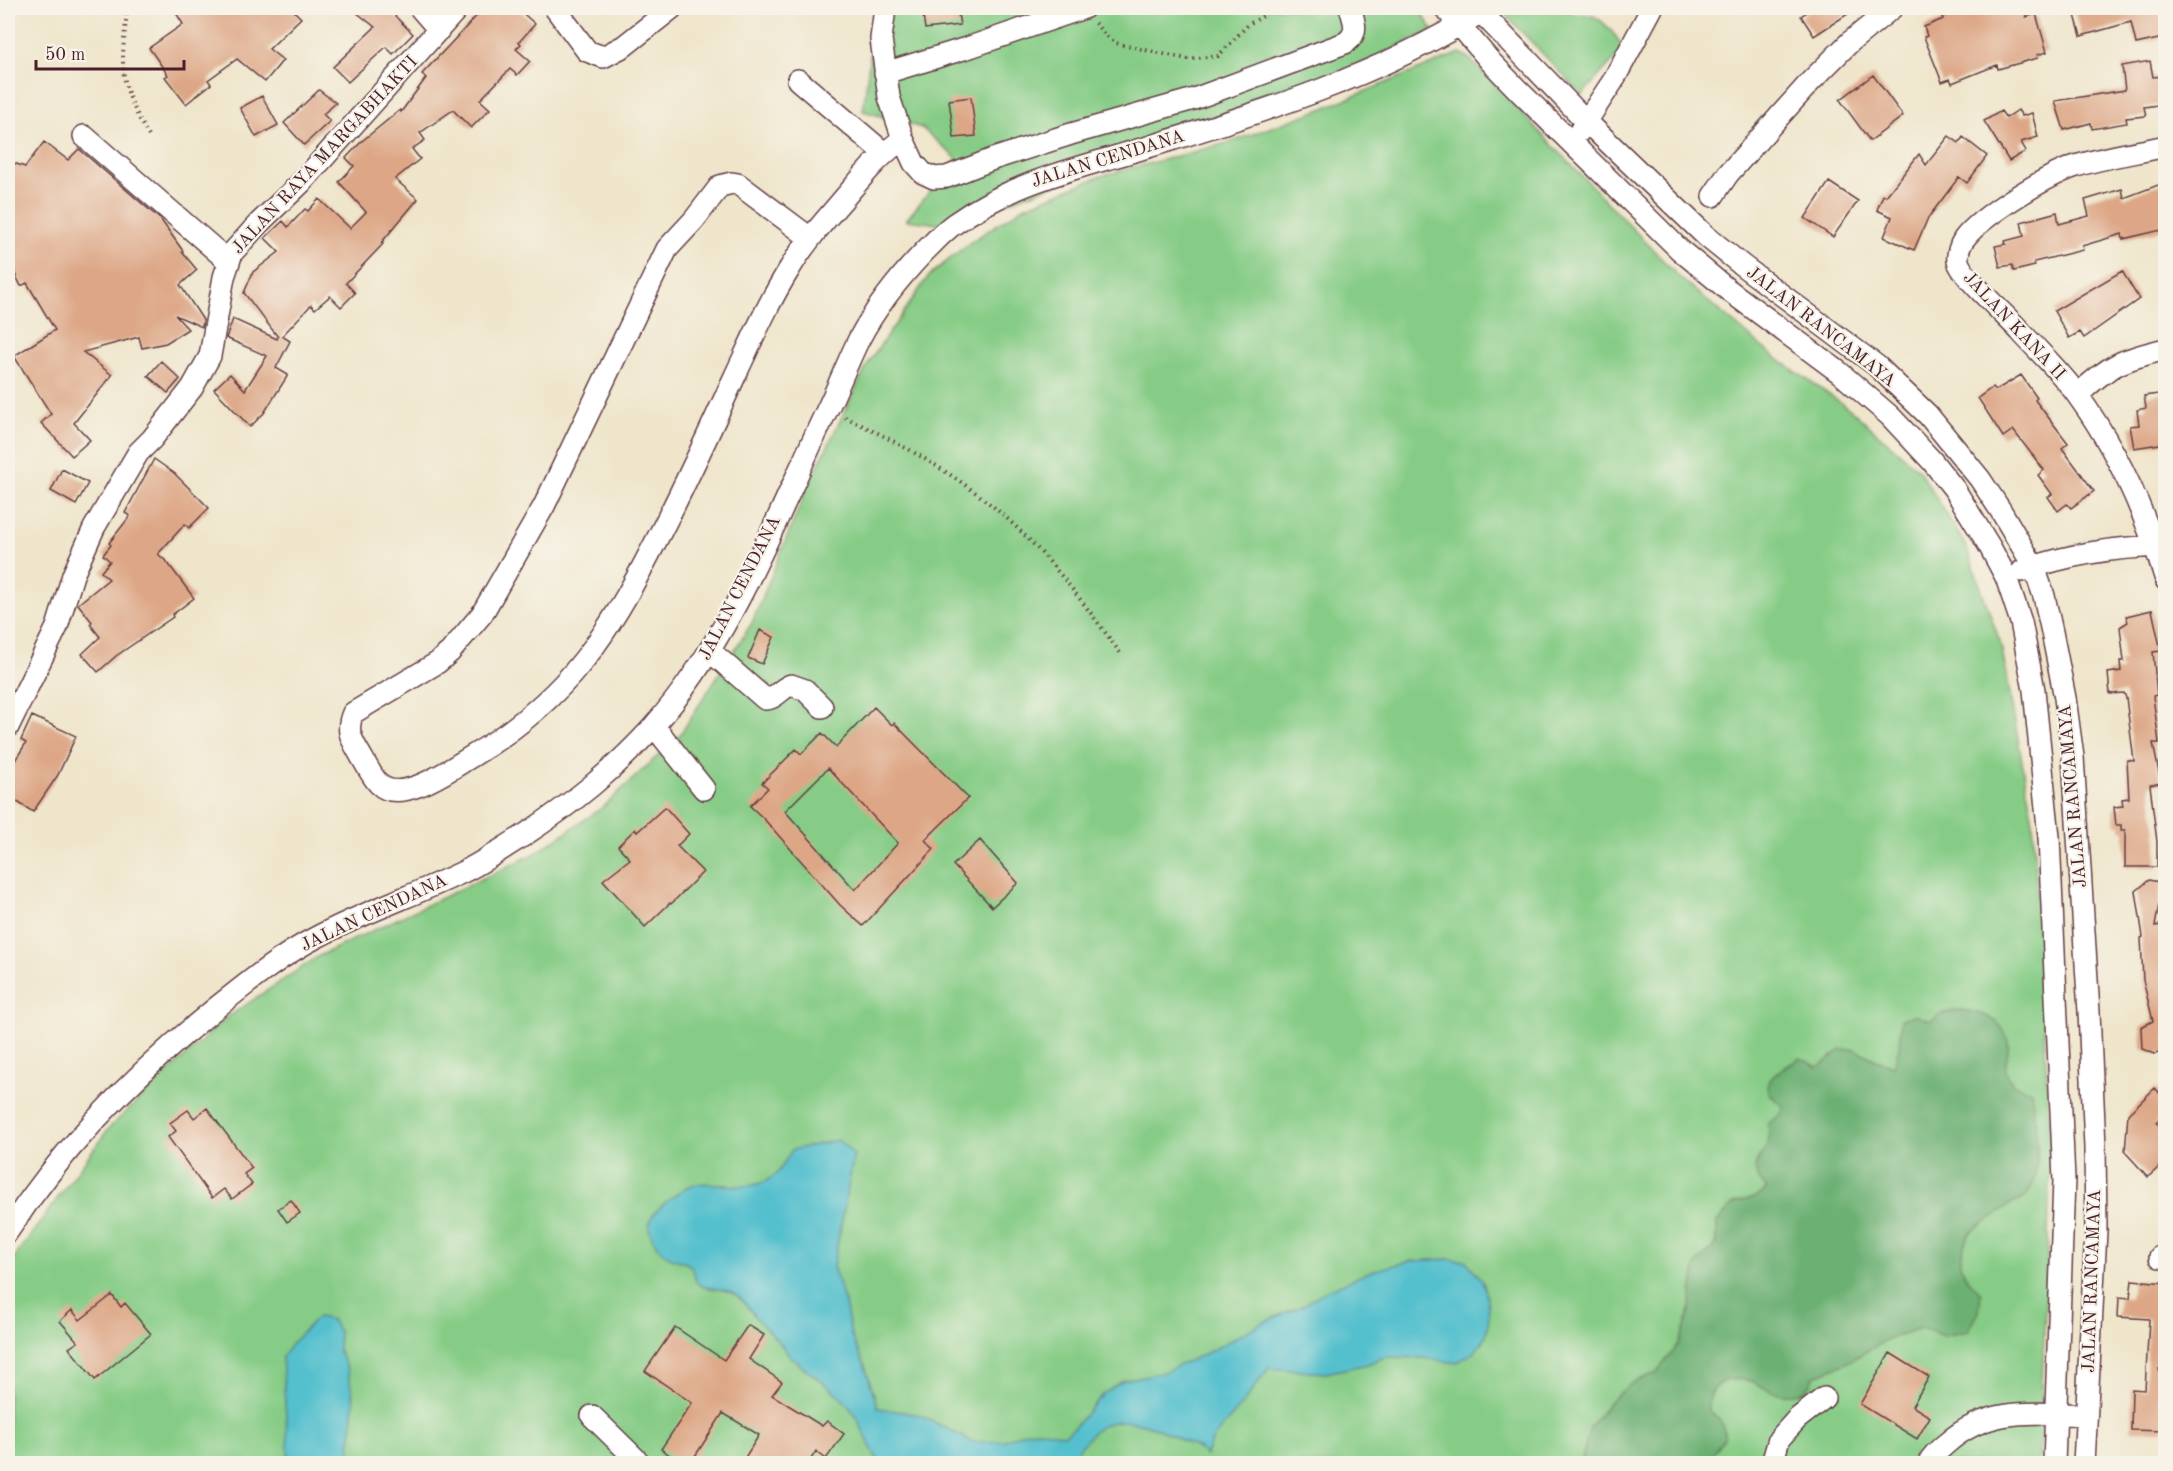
<svg xmlns="http://www.w3.org/2000/svg" width="2173" height="1471" font-family="'Old Standard TT',serif">
  <style>
    .green { fill: #86cc86; stroke: #687658; stroke-width: 1.5 }
    .forest { fill: #6cb073; stroke: #5b684f; stroke-width: 1.5 }
    .water { fill: #54c0cd; stroke: #4f707c; stroke-width: 1.5 }
    .building { fill: #dda787; fill-rule: evenodd }
    .lines { fill: none; stroke-linecap: round; stroke-linejoin: round }
    .minor-casing { stroke: #633d43; stroke-width: 24 }
    .path { stroke: #633d43; stroke-width: 4; stroke-dasharray: 1.5 4.5; stroke-linecap: butt }
    .minor { stroke: #fff; stroke-width: 21 }
    .labels { text-anchor: middle; dominant-baseline: central; stroke-width: 4.5; stroke-linejoin: round; paint-order: stroke }
    .street-label { font-size: 18px; fill: #4a1f2b; stroke: #f7f3e8 }
  </style>
  <rect width="100%" height="100%" fill="#f7f3e8"/>
  <filter id="ink" filterUnits="userSpaceOnUse"><feTurbulence type="fractalNoise" baseFrequency=".0167" numOctaves="2"/><feDisplacementMap in="SourceGraphic" scale="12" xChannelSelector="R" yChannelSelector="G"/><feConvolveMatrix kernelMatrix="1 2 1 2 8 2 1 2 1" color-interpolation-filters="sRGB"/></filter>
  <filter id="wash" filterUnits="userSpaceOnUse"><feTurbulence type="fractalNoise" baseFrequency=".008" numOctaves="4" result="noise"/><feDisplacementMap in="SourceGraphic" scale="24" xChannelSelector="R" yChannelSelector="G"/><feGaussianBlur stdDeviation="1.35" result="paint"/><feColorMatrix in="noise" values="0 0 0 0 0 0 0 0 0 0 0 0 0 0 0 0 0 1.4 0 .05"/><feComposite in="paint" operator="in"/></filter>
  <g filter="url(#wash)">
    <rect width="100%" height="100%" fill="#efe5cb"/>
    <!-- green -->
    <path class="green" d="M 889,8 L 1418,8 L 1433,30 C 1276,107 1110,164 946,225 L 906,220 L 957,159 L 922,128 L 863,111 L 872,37 Z
      M 1499,8 L 1565,8 C 1578,19 1581,11 1593,16 C 1605,22 1618,37 1623,49 L 1582,95 Z
      M 1460,53 L 1468,57 L 1679,277 L 1768,352 L 1851,410 L 1919,470 L 1966,546 L 2001,645 L 2033,822 L 2051,1157 L 2039,1463 L 8,1464 L 8,1266 L 109,1128 L 226,1018 L 319,956 L 534,854 L 603,807 L 679,736 L 752,623 L 807,488 L 869,362 L 928,277 L 969,243 L 1024,207 L 1101,176 L 1231,142 L 1324,108 Z"/>
    <!-- forest -->
    <path class="forest" d="M 1961,1010 C 1981,1012 2004,1019 2008,1042 C 2010,1051 2004,1062 2006,1071 C 2007,1075 2010,1080 2012,1084 L 2031,1091 C 2035,1117 2046,1180 2023,1199 C 2018,1202 2011,1203 2006,1207 C 2002,1209 1999,1213 1995,1216 C 1968,1235 1966,1229 1960,1265 L 1969,1280 L 1981,1293 L 1979,1312 L 1968,1331 L 1944,1336 L 1921,1328 L 1890,1338 L 1844,1364 L 1814,1376 C 1809,1398 1784,1397 1767,1389 C 1761,1387 1756,1382 1750,1381 C 1724,1376 1709,1383 1708,1410 L 1722,1423 L 1725,1437 L 1712,1455 L 1693,1463 L 1584,1463 L 1582,1459 L 1590,1427 L 1610,1401 L 1632,1383 L 1656,1373 L 1679,1344 L 1689,1315 L 1696,1265 L 1717,1243 L 1717,1222 L 1734,1203 L 1757,1197 L 1767,1189 C 1747,1166 1756,1164 1768,1143 C 1770,1138 1769,1130 1768,1124 L 1781,1114 L 1784,1106 C 1749,1084 1780,1070 1801,1058 L 1818,1067 L 1841,1050 L 1855,1049 L 1876,1060 L 1894,1066 L 1899,1047 L 1901,1019 L 1914,1015 L 1931,1021 L 1940,1014 Z"/>
    <!-- water -->
    <path class="water" d="M 838,1140 L 854,1155 L 833,1267 L 845,1303 L 851,1335 L 865,1366 L 878,1408 L 920,1415 L 973,1442 L 1003,1441 L 1027,1431 L 1039,1430 L 1064,1435 L 1073,1429 L 1102,1395 L 1124,1380 L 1164,1372 L 1207,1353 L 1262,1323 L 1304,1305 L 1325,1291 L 1372,1271 L 1411,1261 L 1450,1259 L 1466,1261 L 1482,1280 L 1486,1291 L 1489,1318 L 1486,1335 L 1475,1352 L 1456,1363 L 1422,1358 L 1385,1357 L 1368,1364 L 1326,1373 L 1269,1368 C 1260,1379 1253,1390 1244,1402 C 1231,1420 1212,1433 1206,1455 C 1200,1449 1195,1447 1187,1443 C 1163,1430 1123,1409 1096,1430 C 1084,1439 1078,1455 1065,1463 L 880,1463 C 869,1449 865,1431 855,1415 C 840,1390 812,1377 791,1357 C 788,1354 786,1350 783,1347 C 775,1337 766,1329 758,1320 C 750,1311 744,1299 733,1293 C 724,1288 712,1290 702,1286 C 693,1282 696,1275 692,1268 C 688,1260 674,1261 668,1256 C 661,1252 654,1242 651,1235 C 642,1216 669,1200 682,1190 C 709,1171 747,1202 777,1173 C 783,1167 787,1157 792,1150 Z
      M 318,1317 L 332,1320 L 339,1332 L 338,1349 L 348,1371 L 354,1401 L 349,1463 L 289,1463 L 282,1357 L 293,1342 Z"/>
    <g id="blocks">
      <!-- building -->
      <path class="building" d="M 173,8 L 291,8 L 301,18 L 269,49 L 283,60 L 265,82 L 237,59 L 208,80 L 211,84 L 186,104 L 165,77 L 168,75 L 149,48 L 183,24 Z
        M 351,8 L 400,8 L 395,16 L 413,34 L 393,54 L 386,47 L 348,82 L 333,67 L 375,27 Z
        M 484,8 L 517,8 L 535,24 L 519,42 L 521,44 L 516,49 L 530,61 L 517,75 L 510,69 L 480,100 L 490,109 L 471,128 L 453,110 L 420,133 L 425,140 L 412,149 L 420,159 L 395,179 L 418,199 L 381,243 L 383,244 L 346,283 L 355,293 L 341,307 L 330,296 L 315,309 L 311,305 L 282,336 L 290,341 L 276,368 L 288,375 L 264,413 L 250,427 L 214,389 L 230,374 L 245,390 L 267,356 L 226,338 L 233,319 L 277,339 L 278,337 L 244,293 L 253,272 L 279,252 L 265,238 L 283,221 L 288,227 L 305,209 L 308,211 L 319,199 L 350,228 L 366,212 L 339,182 L 354,166 L 346,158 L 362,141 L 400,110 L 401,112 L 426,78 L 422,74 Z
        M 922,8 L 957,8 L 960,25 L 925,29 Z
        M 1813,8 L 1857,8 L 1814,36 L 1801,16 Z
        M 1965,8 L 2024,8 L 2026,17 L 2036,14 L 2047,52 L 2037,55 L 2038,58 L 1998,69 L 1997,65 L 1952,83 L 1950,79 L 1942,82 L 1924,37 L 1927,36 L 1924,27 L 1943,19 L 1942,17 Z
        M 2073,8 L 2166,8 L 2166,31 L 2161,32 L 2163,38 L 2136,44 L 2131,22 L 2081,36 Z
        M 2150,61 L 2153,77 L 2163,76 L 2166,104 L 2144,107 L 2146,116 L 2126,118 L 2127,123 L 2092,129 L 2091,123 L 2064,130 L 2055,101 L 2125,90 L 2122,66 Z
        M 1873,75 L 1903,116 L 1870,141 L 1840,100 Z
        M 319,90 L 336,103 L 323,114 L 330,121 L 304,145 L 284,123 Z
        M 262,96 L 278,125 L 256,137 L 240,108 Z
        M 971,97 L 976,136 L 954,138 L 949,100 Z
        M 2018,110 L 2022,116 L 2032,113 L 2038,137 L 2021,142 L 2026,151 L 2009,161 L 1984,121 L 2001,111 L 2006,118 Z
        M 1949,136 L 1959,143 L 1963,137 L 1987,156 L 1967,183 L 1959,177 L 1928,218 L 1914,250 L 1884,237 L 1892,217 L 1877,210 L 1883,195 L 1886,196 L 1919,154 L 1926,165 Z
        M 44,142 L 68,160 L 79,149 L 161,220 L 183,251 L 182,252 L 197,270 L 180,285 L 203,320 L 202,327 L 175,315 L 188,329 L 166,343 L 142,348 L 139,337 L 83,352 L 112,375 L 74,423 L 90,440 L 72,456 L 41,423 L 51,414 L 14,356 L 55,330 L 27,283 L 21,286 L 8,260 L 8,161 L 25,167 Z
        M 1829,182 L 1858,201 L 1833,237 L 1805,218 Z
        M 2166,182 L 2166,229 L 2123,239 L 2122,234 L 2082,246 L 2083,250 L 2034,262 L 2035,266 L 2014,271 L 2012,265 L 2000,267 L 1995,246 L 2006,244 L 2005,241 L 2024,236 L 2021,222 L 2057,212 L 2059,224 L 2089,216 L 2085,200 L 2122,189 L 2124,198 Z
        M 2122,271 L 2139,299 L 2084,338 L 2080,332 L 2069,338 L 2054,311 Z
        M 161,361 L 180,379 L 168,393 L 148,376 Z
        M 2021,375 L 2037,398 L 2035,400 L 2068,443 L 2062,448 L 2094,491 L 2071,508 L 2067,504 L 2058,511 L 2048,497 L 2052,494 L 2038,475 L 2044,470 L 2013,430 L 2003,437 L 1978,398 L 1993,387 L 1996,390 Z
        M 2166,393 L 2166,443 L 2134,448 L 2130,426 L 2139,425 L 2137,410 L 2146,408 L 2144,396 Z
        M 154,459 L 174,473 L 209,508 L 189,528 L 185,524 L 158,554 L 167,562 L 194,598 L 172,615 L 173,617 L 116,656 L 98,672 L 82,654 L 100,637 L 90,624 L 92,622 L 78,604 L 109,579 L 101,572 L 110,561 L 103,555 L 111,545 L 109,543 L 130,516 L 125,513 Z
        M 62,469 L 88,483 L 76,505 L 51,491 Z
        M 2152,610 L 2161,651 L 2153,652 L 2157,695 L 2153,696 L 2159,743 L 2153,743 L 2161,783 L 2150,785 L 2157,842 L 2157,867 L 2125,867 L 2125,830 L 2121,830 L 2121,825 L 2116,825 L 2114,807 L 2123,806 L 2122,799 L 2129,798 L 2127,760 L 2134,761 L 2126,698 L 2124,693 L 2110,694 L 2108,673 L 2121,671 L 2120,661 L 2124,661 L 2120,627 L 2128,622 L 2126,616 Z
        M 760,630 L 774,637 L 762,664 L 748,658 Z
        M 874,707 L 892,725 L 894,723 L 968,798 L 925,840 L 934,849 L 863,926 L 840,905 L 764,819 L 750,806 L 768,788 L 762,783 L 796,749 L 801,754 L 822,733 L 836,747 ZM 828,768 L 898,843 L 855,890 L 785,811 Z
        M 32,716 L 76,736 L 58,775 L 33,812 L 8,796 L 8,772 L 26,743 L 21,740 Z
        M 665,807 L 689,834 L 677,846 L 703,872 L 671,904 L 670,903 L 645,927 L 603,880 L 630,859 L 618,846 L 635,829 L 637,832 Z
        M 980,840 L 1018,883 L 992,907 L 953,865 Z
        M 2149,880 L 2163,883 L 2155,926 L 2166,924 L 2166,1051 L 2155,1054 L 2142,1049 L 2141,1027 L 2153,1021 L 2143,980 L 2141,938 L 2143,937 L 2136,891 Z
        M 2155,1088 L 2166,1100 L 2166,1113 L 2156,1122 L 2166,1132 L 2166,1161 L 2148,1177 L 2125,1152 L 2128,1114 Z
        M 207,1108 L 252,1168 L 244,1174 L 252,1184 L 232,1199 L 224,1189 L 212,1198 L 168,1137 L 176,1131 L 170,1123 L 188,1110 L 194,1118 Z
        M 291,1200 L 300,1213 L 287,1222 L 278,1209 Z
        M 2132,1280 L 2166,1283 L 2166,1370 L 2159,1369 L 2166,1395 L 2163,1431 L 2131,1430 L 2132,1389 L 2145,1390 L 2149,1319 L 2118,1317 L 2119,1297 L 2130,1298 Z
        M 112,1295 L 121,1307 L 125,1303 L 151,1334 L 95,1380 L 69,1348 L 78,1342 L 60,1321 L 72,1310 L 80,1320 Z
        M 748,1325 L 764,1335 L 749,1359 L 782,1382 L 772,1395 L 822,1426 L 827,1421 L 844,1434 L 826,1459 L 816,1451 L 808,1464 L 741,1464 L 759,1435 L 723,1413 L 690,1464 L 683,1464 L 661,1449 L 692,1403 L 645,1371 L 675,1327 L 724,1360 Z
        M 1890,1353 L 1929,1377 L 1912,1406 L 1930,1417 L 1917,1439 L 1860,1404 Z"/>
    </g>
  </g>
  <g filter="url(#ink)">
    <use href="#blocks" fill-opacity="0" stroke="#633d43" stroke-width="1.5"/>
    <g class="lines">
      <!-- minor casing -->
      <g class="minor-casing">
        <path id="minor" d="M 420,8 L 439,30
          M 555,8 L 587,51 L 603,57 L 624,46 L 672,8
          M 885,8 L 881,39 L 889,97 L 903,139 L 914,163 L 923,173 L 934,178 L 947,177 L 993,159 L 1071,134 L 1194,99 L 1345,43 C 1359,34 1355,22 1350,8
          M 1445,8 L 1491,62 L 1518,90 L 1680,250 L 1727,289 L 1839,372 L 1890,416 L 1932,461 L 1955,490 L 1990,547 L 2006,577 L 2021,622 L 2034,690 L 2049,837 L 2064,1180 L 2054,1464
          M 1477,8 L 1587,122 L 1707,237 L 1743,266 L 1877,366 L 1928,415 L 1980,479 L 2001,511 L 2034,567 L 2044,596 L 2052,632 L 2065,698 L 2073,757 L 2089,1012 L 2095,1147 L 2096,1231 L 2084,1464
          M 885,73 L 970,47 L 1084,8
          M 798,80 L 884,153
          M 1580,131 L 1613,81 L 1652,8
          M 84,136 L 228,261
          M 2166,146 C 2135,153 2103,157 2073,167 C 2045,177 1981,216 1964,239 C 1960,245 1957,254 1958,261 C 1961,276 2008,317 2021,332 C 2040,353 2062,373 2078,396 C 2118,451 2146,515 2166,580
          M 1713,196 L 1728,174 L 1811,81 L 1850,42 L 1892,8
          M 810,238 L 738,184 L 732,183 L 720,186 L 694,220 L 667,249 L 544,506 L 482,614 L 450,652 L 437,663 L 353,713 C 345,731 352,740 361,756 C 367,766 372,777 379,784 C 400,805 449,770 469,758 C 516,730 561,692 593,648 C 618,614 637,578 656,541 C 684,488 709,433 734,378 C 752,340 768,303 790,268 C 804,244 822,224 840,203 C 860,180 877,157 903,139
          M 2078,395 C 2109,364 2124,359 2166,349
          M 2022,571 C 2068,554 2117,547 2166,546
          M 710,651 L 765,699 C 776,699 781,688 791,685 L 805,690 L 822,707
          M 654,726 L 704,789
          M 8,727 L 57,627 L 73,575 L 94,528 L 138,453 L 152,439 L 192,388 L 210,356 L 224,277 L 232,253 L 259,223 L 302,182 L 458,8
          M 8,1231 C 63,1147 133,1076 211,1012 C 245,985 278,957 317,937 C 364,912 415,895 463,872 C 484,862 503,848 523,836 C 573,803 613,771 653,727 C 733,637 775,520 826,412 C 838,388 847,363 859,339 C 876,307 899,278 925,251 C 934,242 943,232 954,224 C 1014,181 1079,168 1148,147 C 1262,112 1379,76 1481,12
          M 2160,1257 L 2166,1257
          M 592,1416 L 641,1464
          M 1772,1464 L 1779,1439 L 1797,1419 L 1824,1398
          M 1928,1464 C 1932,1455 1940,1449 1947,1443 C 1989,1406 2034,1413 2086,1415"/>
      </g>
      <!-- path -->
      <path class="path" d="M 127,8 C 126,25 123,42 123,59 C 122,89 136,113 150,138
        M 1095,23 L 1104,34 L 1116,43 L 1127,46 L 1187,59 L 1218,56 L 1249,24 L 1263,16 L 1269,8
        M 845,417 C 906,446 964,478 1013,524 C 1054,562 1088,609 1121,654"/>
      <!-- minor -->
      <use href="#minor" class="minor"/>
    </g>
  </g>
  <g class="labels">
    <!-- street labels -->
    <g class="street-label">
      <text transform="translate(325 155) rotate(-47)">JALAN RAYA MARGABHAKTI</text>
      <text transform="translate(1108 159) rotate(-17)">JALAN CENDANA</text>
      <text transform="translate(2014 326) rotate(47)">JALAN KANA II</text>
      <text transform="translate(1821 327) rotate(38)">JALAN RANCAMAYA</text>
      <text transform="translate(740 588) rotate(-63)">JALAN CENDANA</text>
      <text transform="translate(2073 796) rotate(-95)">JALAN RANCAMAYA</text>
      <text transform="translate(374 913) rotate(-25)">JALAN CENDANA</text>
      <text transform="translate(2092 1281) rotate(-88)">JALAN RANCAMAYA</text>
    </g>
  </g>
  <!-- margin -->
  <rect width="2173" height="1471" fill="none" stroke="#f7f3e8" stroke-width="30"/>
  <!-- scale -->
  <path d="M36 60v9h148v-9" fill="none" stroke="#4a1f2b" stroke-width="3"/>
  <text x="45" y="60" font-size="18" fill="#4a1f2b" stroke="#f7f3e8" stroke-width="4.5" paint-order="stroke">50 m</text>
</svg>
